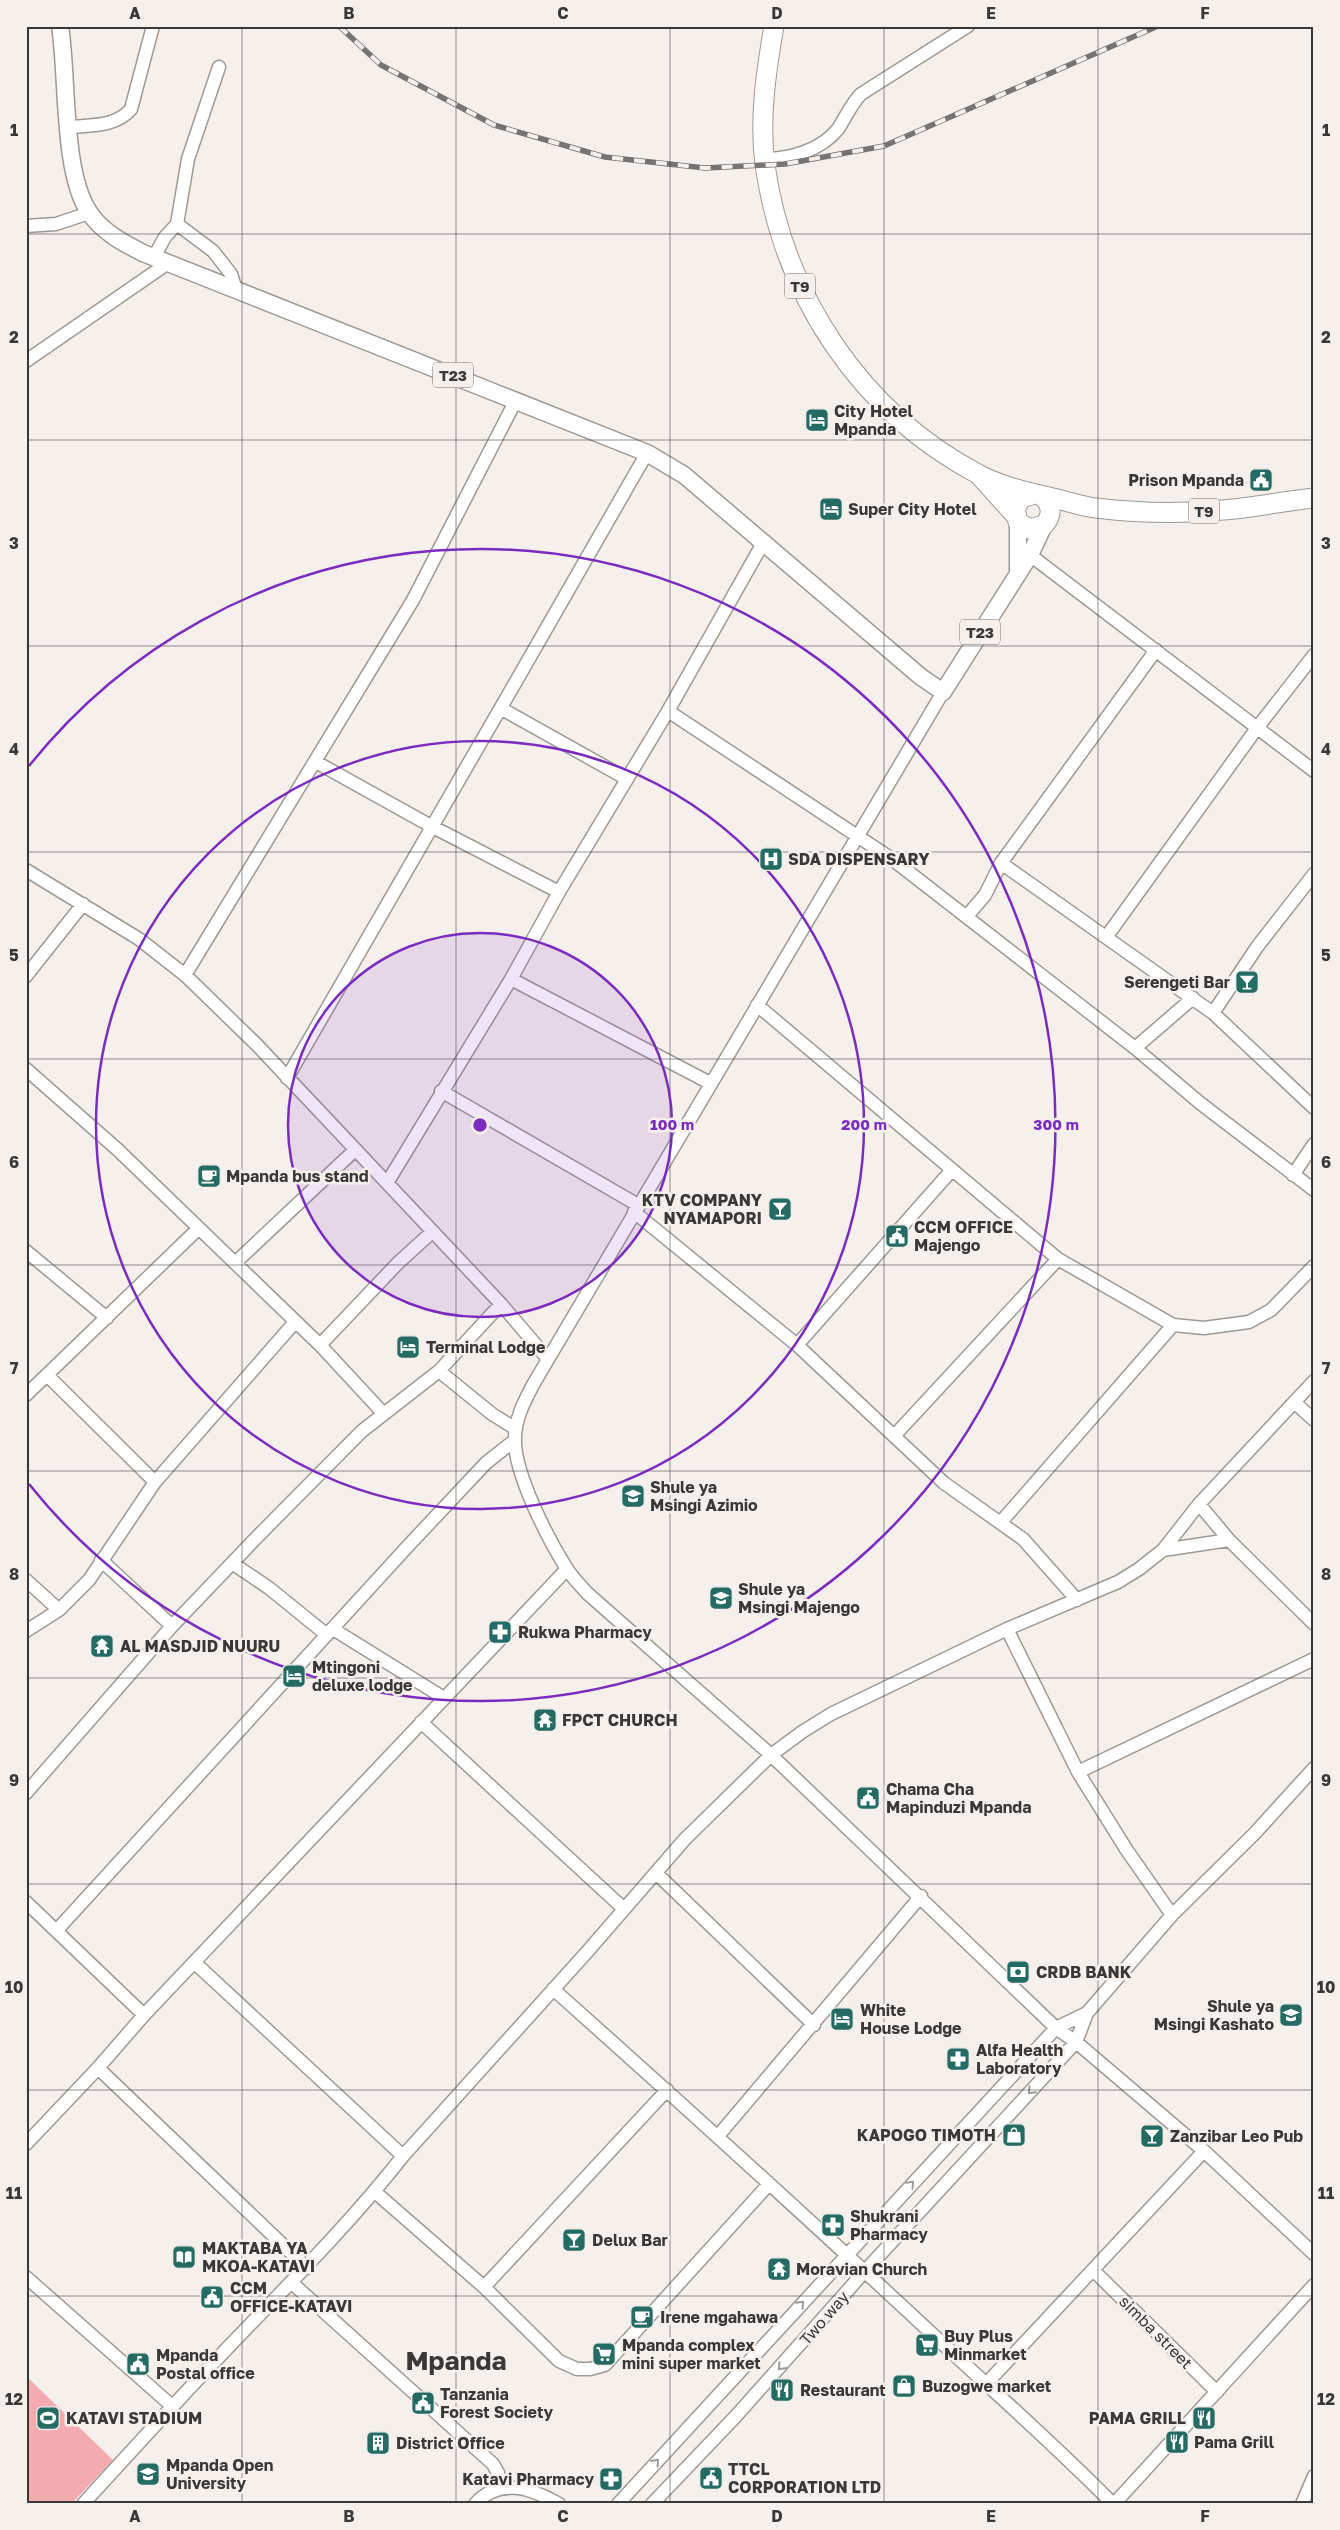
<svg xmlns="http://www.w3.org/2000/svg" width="1340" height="2530" font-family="'Golos Text',sans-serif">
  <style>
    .green { fill: #f3abb0 }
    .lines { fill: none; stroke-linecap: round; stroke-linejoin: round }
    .minor-casing { stroke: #9d9995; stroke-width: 15 }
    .major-casing { stroke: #9d9995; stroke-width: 19 }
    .highway-casing { stroke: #9d9995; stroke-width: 21 }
    .minor { stroke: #fff; stroke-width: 12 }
    .major { stroke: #fff; stroke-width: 16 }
    .highway { stroke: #fff; stroke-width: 19 }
    .rail-casing { stroke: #767371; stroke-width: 5.5 }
    .rail { stroke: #f5f0ec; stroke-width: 4; stroke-dasharray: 11; stroke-linecap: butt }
    .oneway { stroke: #9c9c9b }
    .grid { fill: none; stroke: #3a3837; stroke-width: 1; stroke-opacity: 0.55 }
    .ring { fill: none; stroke: #7b2cbf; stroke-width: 2.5 }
    .labels { text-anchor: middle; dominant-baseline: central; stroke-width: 5; stroke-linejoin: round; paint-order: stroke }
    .shield { fill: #f5f0ec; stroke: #726f6d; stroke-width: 1 }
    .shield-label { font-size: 15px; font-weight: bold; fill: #3a3837 }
    .poi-label { font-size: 16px; font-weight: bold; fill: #3a3837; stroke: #f5f0ec; text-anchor: start }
    .street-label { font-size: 16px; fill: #3a3837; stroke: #f5f0ec }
    .town-label { font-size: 26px; font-weight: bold; fill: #3a3837; stroke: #f5f0ec }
    .centre { fill: #7b2cbf; stroke: #f5f0ec; stroke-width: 2.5 }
    .ring-label { font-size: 15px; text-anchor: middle; font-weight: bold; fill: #7b2cbf; stroke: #f5f0ec; stroke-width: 5; stroke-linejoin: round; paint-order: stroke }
    .neatline { fill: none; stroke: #3a3837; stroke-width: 2 }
    .grid-label { font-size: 16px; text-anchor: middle; font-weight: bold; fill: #3a3837 }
  </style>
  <rect width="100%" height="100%" fill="#f5f0ec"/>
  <!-- green -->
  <path class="green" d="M 26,2376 L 113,2460 L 71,2504 L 26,2504 Z"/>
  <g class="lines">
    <!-- minor casing -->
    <g class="minor-casing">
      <path id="minor" d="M 219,67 L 188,159 L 177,224 L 213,251 L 231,274 L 236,290
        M 70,127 C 91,125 116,127 131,109 L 153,26
        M 765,159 C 791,159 821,150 838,129 C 846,117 851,104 861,94 L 968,26
        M 26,226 L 56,224 L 89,213
        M 154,257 L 165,237 L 177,224
        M 26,361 L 168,263
        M 1030,555 L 1314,771
        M 943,692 L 534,1383 C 525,1400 514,1420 515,1441 C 515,1475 548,1539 567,1569 C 572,1577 580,1585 587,1593 L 771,1755 L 1056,2028 L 1076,2042 L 1204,2151 L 1314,2254
        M 502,709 L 627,779
        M 668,711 L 892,859 L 1135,1048 L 1200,1103 L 1314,1190
        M 316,762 L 431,826 L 559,892
        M 1001,863 L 1213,1013 L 1314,1108
        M 26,870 L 139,939 L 185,975 L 257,1045 L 501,1304 L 548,1359
        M 967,916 L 985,895 L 1001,863 L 1156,650
        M 1107,936 L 1257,728 L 1314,655
        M 185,975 L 413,600 L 516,400
        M 26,976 L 83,904
        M 511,979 L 710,1083
        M 757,1005 L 1058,1259 L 1173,1325 L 1204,1328 L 1249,1322 L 1271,1310 L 1314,1266
        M 1213,1013 L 1257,947 L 1314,874
        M 1135,1048 L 1193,998
        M 26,1069 L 118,1150 L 320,1345 L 383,1413
        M 287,1078 C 407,869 528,662 647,453
        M 441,1091 L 638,1205
        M 1293,1175 L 1314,1144
        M 387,1183 L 511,979 L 559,892 L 668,711 L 763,543
        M 634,1212 L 797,1345 L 944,1483 L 1023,1539 L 1077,1600
        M 26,1251 L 107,1318
        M 235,1263 L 355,1150
        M 320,1345 L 398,1263 L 432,1232
        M 797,1345 L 951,1171
        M 439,1371 L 492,1414 L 516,1429
        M 48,1376 L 155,1482
        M 26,1395 L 199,1228
        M 1294,1402 L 1314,1420
        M 894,1436 L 1058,1259
        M 1199,1504 L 1229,1540 L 1314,1624
        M 1001,1522 L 1173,1325
        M 1163,1550 L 1229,1540
        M 101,1560 L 172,1626
        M 232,1563 L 269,1588 L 327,1635
        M 26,1580 L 59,1610
        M 333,1629 L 444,1698
        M 1007,1629 L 1078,1772 L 1126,1849 L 1172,1915
        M 26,1631 L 59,1610 L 89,1580 L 155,1482 L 295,1322
        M 421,1722 L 624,1909
        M 1078,1772 L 1314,1659
        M 26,1793 L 172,1626 L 257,1537 L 362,1431 L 439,1371 L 501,1304
        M 656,1873 L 814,2025
        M 26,1902 L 144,2015
        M 57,1930 L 408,1546 L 486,1463 L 515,1440
        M 195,1963 L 403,2156
        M 553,1989 C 689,2110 824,2233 957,2357 C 1010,2406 1063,2453 1113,2504
        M 98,2068 L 307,2268
        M 718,2136 L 921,1896
        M 26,2144 L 98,2068 L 144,2015 L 567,1569
        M 375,2192 L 484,2287 L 559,2361 L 577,2369 L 590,2369 L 605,2365 L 769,2184
        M 1094,2271 L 1217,2392
        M 26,2277 L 172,2406
        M 292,2283 L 493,2464 L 498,2473 L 500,2487
        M 484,2287 L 667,2090
        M 986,2384 L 1204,2151
        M 83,2504 C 134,2448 185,2392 238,2337 C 295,2278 352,2221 403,2156 L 587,1952 L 685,1839 L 771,1755 L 802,1732 L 831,1714 L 1007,1629 L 1118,1582 L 1139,1569 L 1163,1550 L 1199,1504 L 1314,1381
        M 475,2504 C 500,2477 531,2488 559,2504
        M 618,2504 L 1056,2028 L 1087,2013 L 1172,1915 L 1255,1833 L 1314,1768
        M 652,2504 L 736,2416 L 865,2271 L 1076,2042 L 1087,2013
        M 1114,2504 L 1314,2285
        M 1302,2504 L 1314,2476"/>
    </g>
    <!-- major casing -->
    <g class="major-casing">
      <path id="major" d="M 60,26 C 68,76 62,172 89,212 C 101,231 123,243 143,253 L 647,453 L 684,475 L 921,677 L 943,692 L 1030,555 L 1044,525
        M 1018,573 L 1018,522"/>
    </g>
    <!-- highway casing -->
    <g class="highway-casing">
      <path id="highway" d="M 774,26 C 766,72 759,119 765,165 C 784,297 861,412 978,474 C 1001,487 1032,493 1057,499 C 1070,502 1083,507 1096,508 C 1137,513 1181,514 1223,510 C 1253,508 1283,501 1314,498
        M 980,476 L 1016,516
        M 1035,494 L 1021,498 L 1015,509 L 1018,522 L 1030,529 L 1044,525 C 1053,515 1052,505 1042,496"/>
    </g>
    <!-- minor -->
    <use href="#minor" class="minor"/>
    <!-- major -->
    <use href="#major" class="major"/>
    <!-- highway -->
    <use href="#highway" class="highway"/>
    <!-- rail casing -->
    <g class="rail-casing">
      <path id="rail" d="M 339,26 L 381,65 L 494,125 L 605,157 L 705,168 L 785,164 L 884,146 L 1158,26"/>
    </g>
    <!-- rail -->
    <use href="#rail" class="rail"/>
  </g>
  <!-- one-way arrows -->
  <defs><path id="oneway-chevron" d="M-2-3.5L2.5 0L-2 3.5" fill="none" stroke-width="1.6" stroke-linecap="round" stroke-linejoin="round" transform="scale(1.25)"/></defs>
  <g class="oneway">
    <use href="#oneway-chevron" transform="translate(1031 2091) rotate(133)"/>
    <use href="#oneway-chevron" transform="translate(911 2184) rotate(-47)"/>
    <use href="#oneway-chevron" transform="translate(801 2304) rotate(-47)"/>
    <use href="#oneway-chevron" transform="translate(781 2367) rotate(132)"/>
    <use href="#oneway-chevron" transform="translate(656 2462) rotate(-48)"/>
  </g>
  <!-- grid -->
  <path class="grid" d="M 242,26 L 242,2504M 456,26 L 456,2504M 670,26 L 670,2504M 884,26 L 884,2504M 1098,26 L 1098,2504M 26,234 L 1314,234M 26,440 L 1314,440M 26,646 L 1314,646M 26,852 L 1314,852M 26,1059 L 1314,1059M 26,1265 L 1314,1265M 26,1471 L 1314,1471M 26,1678 L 1314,1678M 26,1884 L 1314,1884M 26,2090 L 1314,2090M 26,2296 L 1314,2296"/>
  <!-- distance rings -->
  <circle cx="480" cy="1125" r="192" fill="#7b2cbf" fill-opacity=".12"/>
  <g class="ring">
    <circle cx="480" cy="1125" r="192"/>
    <circle cx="480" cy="1125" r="384"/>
    <path d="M29 766A576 576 0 1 1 29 1484"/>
  </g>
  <!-- icons -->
  <defs>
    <g id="hotel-square" transform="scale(1.25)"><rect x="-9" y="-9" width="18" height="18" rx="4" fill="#236b63" stroke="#f5f0ec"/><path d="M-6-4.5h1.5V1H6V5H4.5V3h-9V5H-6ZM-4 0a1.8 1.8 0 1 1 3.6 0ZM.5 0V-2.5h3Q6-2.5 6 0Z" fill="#fff"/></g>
    <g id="civic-square" transform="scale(1.25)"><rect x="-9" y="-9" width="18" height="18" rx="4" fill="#236b63" stroke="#f5f0ec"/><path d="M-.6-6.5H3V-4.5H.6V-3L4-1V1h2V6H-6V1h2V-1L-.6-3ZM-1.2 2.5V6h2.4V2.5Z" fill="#fff"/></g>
    <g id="hospital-square" transform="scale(1.25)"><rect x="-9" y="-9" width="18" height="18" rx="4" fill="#236b63" stroke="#f5f0ec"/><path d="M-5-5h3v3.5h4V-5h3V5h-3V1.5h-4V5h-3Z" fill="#fff"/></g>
    <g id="bar-square" transform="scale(1.25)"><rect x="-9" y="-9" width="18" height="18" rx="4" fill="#236b63" stroke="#f5f0ec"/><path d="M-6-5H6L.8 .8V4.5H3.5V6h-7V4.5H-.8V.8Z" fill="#fff"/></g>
    <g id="cafe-square" transform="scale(1.25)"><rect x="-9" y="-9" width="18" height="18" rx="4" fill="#236b63" stroke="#f5f0ec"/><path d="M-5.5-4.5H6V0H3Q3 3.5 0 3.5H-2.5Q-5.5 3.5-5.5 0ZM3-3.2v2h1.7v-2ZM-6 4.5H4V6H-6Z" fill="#fff"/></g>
    <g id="school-square" transform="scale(1.25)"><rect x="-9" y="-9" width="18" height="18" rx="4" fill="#236b63" stroke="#f5f0ec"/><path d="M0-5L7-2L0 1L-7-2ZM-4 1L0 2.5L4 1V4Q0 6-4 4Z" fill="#fff"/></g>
    <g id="pharmacy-square" transform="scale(1.25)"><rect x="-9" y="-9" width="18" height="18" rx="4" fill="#236b63" stroke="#f5f0ec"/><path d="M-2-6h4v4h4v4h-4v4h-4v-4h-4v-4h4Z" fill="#fff"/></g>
    <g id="temple-square" transform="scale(1.25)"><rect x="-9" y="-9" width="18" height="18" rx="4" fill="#236b63" stroke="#f5f0ec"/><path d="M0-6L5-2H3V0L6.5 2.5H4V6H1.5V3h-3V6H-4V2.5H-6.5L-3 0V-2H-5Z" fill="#fff"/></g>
    <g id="bank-square" transform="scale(1.25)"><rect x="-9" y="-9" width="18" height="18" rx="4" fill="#236b63" stroke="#f5f0ec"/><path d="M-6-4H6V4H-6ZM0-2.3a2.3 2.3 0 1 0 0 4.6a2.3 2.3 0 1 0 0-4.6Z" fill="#fff"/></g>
    <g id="shop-square" transform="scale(1.25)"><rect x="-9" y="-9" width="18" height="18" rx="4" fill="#236b63" stroke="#f5f0ec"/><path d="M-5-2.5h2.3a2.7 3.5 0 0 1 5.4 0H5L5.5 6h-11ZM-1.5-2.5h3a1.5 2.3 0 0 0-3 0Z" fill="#fff"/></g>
    <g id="library-square" transform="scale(1.25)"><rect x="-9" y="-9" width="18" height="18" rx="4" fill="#236b63" stroke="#f5f0ec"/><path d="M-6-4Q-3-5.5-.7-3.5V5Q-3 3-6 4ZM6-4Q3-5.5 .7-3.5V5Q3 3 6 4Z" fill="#fff"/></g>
    <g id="supermarket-square" transform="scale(1.25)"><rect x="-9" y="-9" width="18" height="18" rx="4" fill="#236b63" stroke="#f5f0ec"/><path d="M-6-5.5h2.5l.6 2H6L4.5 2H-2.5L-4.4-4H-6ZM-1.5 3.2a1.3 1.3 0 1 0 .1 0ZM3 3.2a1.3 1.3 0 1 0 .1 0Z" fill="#fff"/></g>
    <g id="restaurant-square" transform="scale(1.25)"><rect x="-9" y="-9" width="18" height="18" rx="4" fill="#236b63" stroke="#f5f0ec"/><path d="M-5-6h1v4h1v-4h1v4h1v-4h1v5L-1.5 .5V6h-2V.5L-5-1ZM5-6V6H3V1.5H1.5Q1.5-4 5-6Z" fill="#fff"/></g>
    <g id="stadium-square" transform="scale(1.25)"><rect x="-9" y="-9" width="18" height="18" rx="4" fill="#236b63" stroke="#f5f0ec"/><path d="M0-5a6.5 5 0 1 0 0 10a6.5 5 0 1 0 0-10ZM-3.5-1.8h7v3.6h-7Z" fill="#fff"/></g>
    <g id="building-square" transform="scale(1.25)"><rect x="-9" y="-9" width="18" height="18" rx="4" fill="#236b63" stroke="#f5f0ec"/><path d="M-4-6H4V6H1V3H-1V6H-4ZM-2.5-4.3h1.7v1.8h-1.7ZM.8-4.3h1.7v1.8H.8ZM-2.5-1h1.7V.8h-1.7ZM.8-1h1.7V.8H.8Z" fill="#fff"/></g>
    <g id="university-square" transform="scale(1.25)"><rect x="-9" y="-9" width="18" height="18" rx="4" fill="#236b63" stroke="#f5f0ec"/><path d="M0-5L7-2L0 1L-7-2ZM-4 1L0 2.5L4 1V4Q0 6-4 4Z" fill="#fff"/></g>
  </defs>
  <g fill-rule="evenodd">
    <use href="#hotel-square" x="817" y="420"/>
    <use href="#civic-square" x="1261" y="480"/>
    <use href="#hotel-square" x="831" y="509"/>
    <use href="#hospital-square" x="771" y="859"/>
    <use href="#bar-square" x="1247" y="982"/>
    <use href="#cafe-square" x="209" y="1176"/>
    <use href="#bar-square" x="780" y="1209"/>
    <use href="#civic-square" x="897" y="1236"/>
    <use href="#hotel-square" x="408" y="1347"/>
    <use href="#school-square" x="633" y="1496"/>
    <use href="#school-square" x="721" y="1598"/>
    <use href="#pharmacy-square" x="500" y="1632"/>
    <use href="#temple-square" x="102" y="1646"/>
    <use href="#hotel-square" x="294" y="1676"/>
    <use href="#temple-square" x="545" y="1720"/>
    <use href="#civic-square" x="868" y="1798"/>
    <use href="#bank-square" x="1018" y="1972"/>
    <use href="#school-square" x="1291" y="2015"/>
    <use href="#hotel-square" x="842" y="2019"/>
    <use href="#pharmacy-square" x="958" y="2059"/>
    <use href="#shop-square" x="1014" y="2135"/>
    <use href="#bar-square" x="1152" y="2136"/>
    <use href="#pharmacy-square" x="833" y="2225"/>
    <use href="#bar-square" x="574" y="2240"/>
    <use href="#library-square" x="184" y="2257"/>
    <use href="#temple-square" x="779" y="2269"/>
    <use href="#civic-square" x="212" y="2297"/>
    <use href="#cafe-square" x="642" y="2317"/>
    <use href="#supermarket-square" x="927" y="2345"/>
    <use href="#supermarket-square" x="604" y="2354"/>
    <use href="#civic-square" x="138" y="2364"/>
    <use href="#shop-square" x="904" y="2386"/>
    <use href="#restaurant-square" x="782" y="2390"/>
    <use href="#civic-square" x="423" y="2403"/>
    <use href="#stadium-square" x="48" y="2418"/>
    <use href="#restaurant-square" x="1204" y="2418"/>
    <use href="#restaurant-square" x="1177" y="2442"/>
    <use href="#building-square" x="378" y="2443"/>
    <use href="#university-square" x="148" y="2474"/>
    <use href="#civic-square" x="711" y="2478"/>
    <use href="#pharmacy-square" x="611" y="2479"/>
  </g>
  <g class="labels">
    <!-- shield labels -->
    <g class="shield">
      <rect x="785" y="273.5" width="30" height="25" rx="4"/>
      <rect x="433" y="362.5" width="40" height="25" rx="4"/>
      <rect x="1189" y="498.5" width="30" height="25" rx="4"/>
      <rect x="960" y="619.5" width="40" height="25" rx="4"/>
    </g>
    <g class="shield-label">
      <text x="800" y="286">T9</text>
      <text x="453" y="375">T23</text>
      <text x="1204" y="511">T9</text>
      <text x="980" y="632">T23</text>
    </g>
    <!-- poi labels -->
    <g class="poi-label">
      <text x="834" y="411">City Hotel<tspan x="834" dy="18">Mpanda</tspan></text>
      <text x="1244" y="480" text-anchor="end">Prison Mpanda</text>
      <text x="848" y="509">Super City Hotel</text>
      <text x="788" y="859">SDA DISPENSARY</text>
      <text x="1230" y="982" text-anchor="end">Serengeti Bar</text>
      <text x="226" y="1176">Mpanda bus stand</text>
      <text x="762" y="1200" text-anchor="end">KTV COMPANY<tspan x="762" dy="18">NYAMAPORI</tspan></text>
      <text x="914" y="1227">CCM OFFICE<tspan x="914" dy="18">Majengo</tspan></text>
      <text x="426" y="1347">Terminal Lodge</text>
      <text x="650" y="1487">Shule ya<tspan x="650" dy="18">Msingi Azimio</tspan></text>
      <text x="738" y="1589">Shule ya<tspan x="738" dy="18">Msingi Majengo</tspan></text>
      <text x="518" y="1632">Rukwa Pharmacy</text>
      <text x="120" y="1646">AL MASDJID NUURU</text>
      <text x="312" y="1667">Mtingoni<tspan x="312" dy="18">deluxe lodge</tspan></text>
      <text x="562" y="1720">FPCT CHURCH</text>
      <text x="886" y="1789">Chama Cha<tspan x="886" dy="18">Mapinduzi Mpanda</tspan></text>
      <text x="1036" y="1972">CRDB BANK</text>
      <text x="1274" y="2006" text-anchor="end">Shule ya<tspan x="1274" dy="18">Msingi Kashato</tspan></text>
      <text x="860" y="2010">White<tspan x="860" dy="18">House Lodge</tspan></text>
      <text x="976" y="2050">Alfa Health<tspan x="976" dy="18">Laboratory</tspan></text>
      <text x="996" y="2135" text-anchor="end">KAPOGO TIMOTH</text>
      <text x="1170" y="2136">Zanzibar Leo Pub</text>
      <text x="850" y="2216">Shukrani<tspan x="850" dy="18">Pharmacy</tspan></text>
      <text x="592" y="2240">Delux Bar</text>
      <text x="202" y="2248">MAKTABA YA<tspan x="202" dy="18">MKOA-KATAVI</tspan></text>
      <text x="796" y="2269">Moravian Church</text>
      <text x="230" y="2288">CCM<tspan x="230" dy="18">OFFICE-KATAVI</tspan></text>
      <text x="660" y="2317">Irene mgahawa</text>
      <text x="944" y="2336">Buy Plus<tspan x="944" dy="18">Minmarket</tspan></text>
      <text x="622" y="2345">Mpanda complex<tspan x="622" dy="18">mini super market</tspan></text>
      <text x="156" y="2355">Mpanda<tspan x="156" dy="18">Postal office</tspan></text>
      <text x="922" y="2386">Buzogwe market</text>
      <text x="800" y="2390">Restaurant</text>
      <text x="440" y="2394">Tanzania<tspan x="440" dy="18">Forest Society</tspan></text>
      <text x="66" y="2418">KATAVI STADIUM</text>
      <text x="1186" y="2418" text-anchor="end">PAMA GRILL</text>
      <text x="1194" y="2442">Pama Grill</text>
      <text x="396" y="2443">District Office</text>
      <text x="166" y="2465">Mpanda Open<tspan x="166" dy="18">University</tspan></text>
      <text x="728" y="2469">TTCL<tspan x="728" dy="18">CORPORATION LTD</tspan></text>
      <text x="594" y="2479" text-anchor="end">Katavi Pharmacy</text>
    </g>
    <!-- street labels -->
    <g class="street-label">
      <text transform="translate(824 2318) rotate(-49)">Two way</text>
      <text transform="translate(1156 2332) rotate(45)">simba street</text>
    </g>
    <!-- town labels -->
    <g class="town-label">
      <text x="456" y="2360">Mpanda</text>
    </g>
  </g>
  <circle cx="480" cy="1125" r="8" class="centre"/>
  <g class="ring-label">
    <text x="672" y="1130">100 m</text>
    <text x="864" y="1130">200 m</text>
    <text x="1056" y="1130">300 m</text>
  </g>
  <!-- border -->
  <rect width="1340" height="2530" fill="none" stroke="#f5f0ec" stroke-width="55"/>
  <rect x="28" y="28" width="1284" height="2474" class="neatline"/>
  <g class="grid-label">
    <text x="135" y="19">A</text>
    <text x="349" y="19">B</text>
    <text x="563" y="19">C</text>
    <text x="777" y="19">D</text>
    <text x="991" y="19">E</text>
    <text x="1205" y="19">F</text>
    <text x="14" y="136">1</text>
    <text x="1326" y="136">1</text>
    <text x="14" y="343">2</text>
    <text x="1326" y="343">2</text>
    <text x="14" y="549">3</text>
    <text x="1326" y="549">3</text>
    <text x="14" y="755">4</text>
    <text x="1326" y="755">4</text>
    <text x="14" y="961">5</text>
    <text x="1326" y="961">5</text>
    <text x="14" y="1168">6</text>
    <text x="1326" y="1168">6</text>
    <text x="14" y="1374">7</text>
    <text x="1326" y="1374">7</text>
    <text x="14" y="1580">8</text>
    <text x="1326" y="1580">8</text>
    <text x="14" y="1786">9</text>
    <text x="1326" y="1786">9</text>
    <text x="14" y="1993">10</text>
    <text x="1326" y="1993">10</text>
    <text x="14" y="2199">11</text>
    <text x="1326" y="2199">11</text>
    <text x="14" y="2405">12</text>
    <text x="1326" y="2405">12</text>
    <text x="135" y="2522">A</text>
    <text x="349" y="2522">B</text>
    <text x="563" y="2522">C</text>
    <text x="777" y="2522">D</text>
    <text x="991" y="2522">E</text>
    <text x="1205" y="2522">F</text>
  </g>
</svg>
